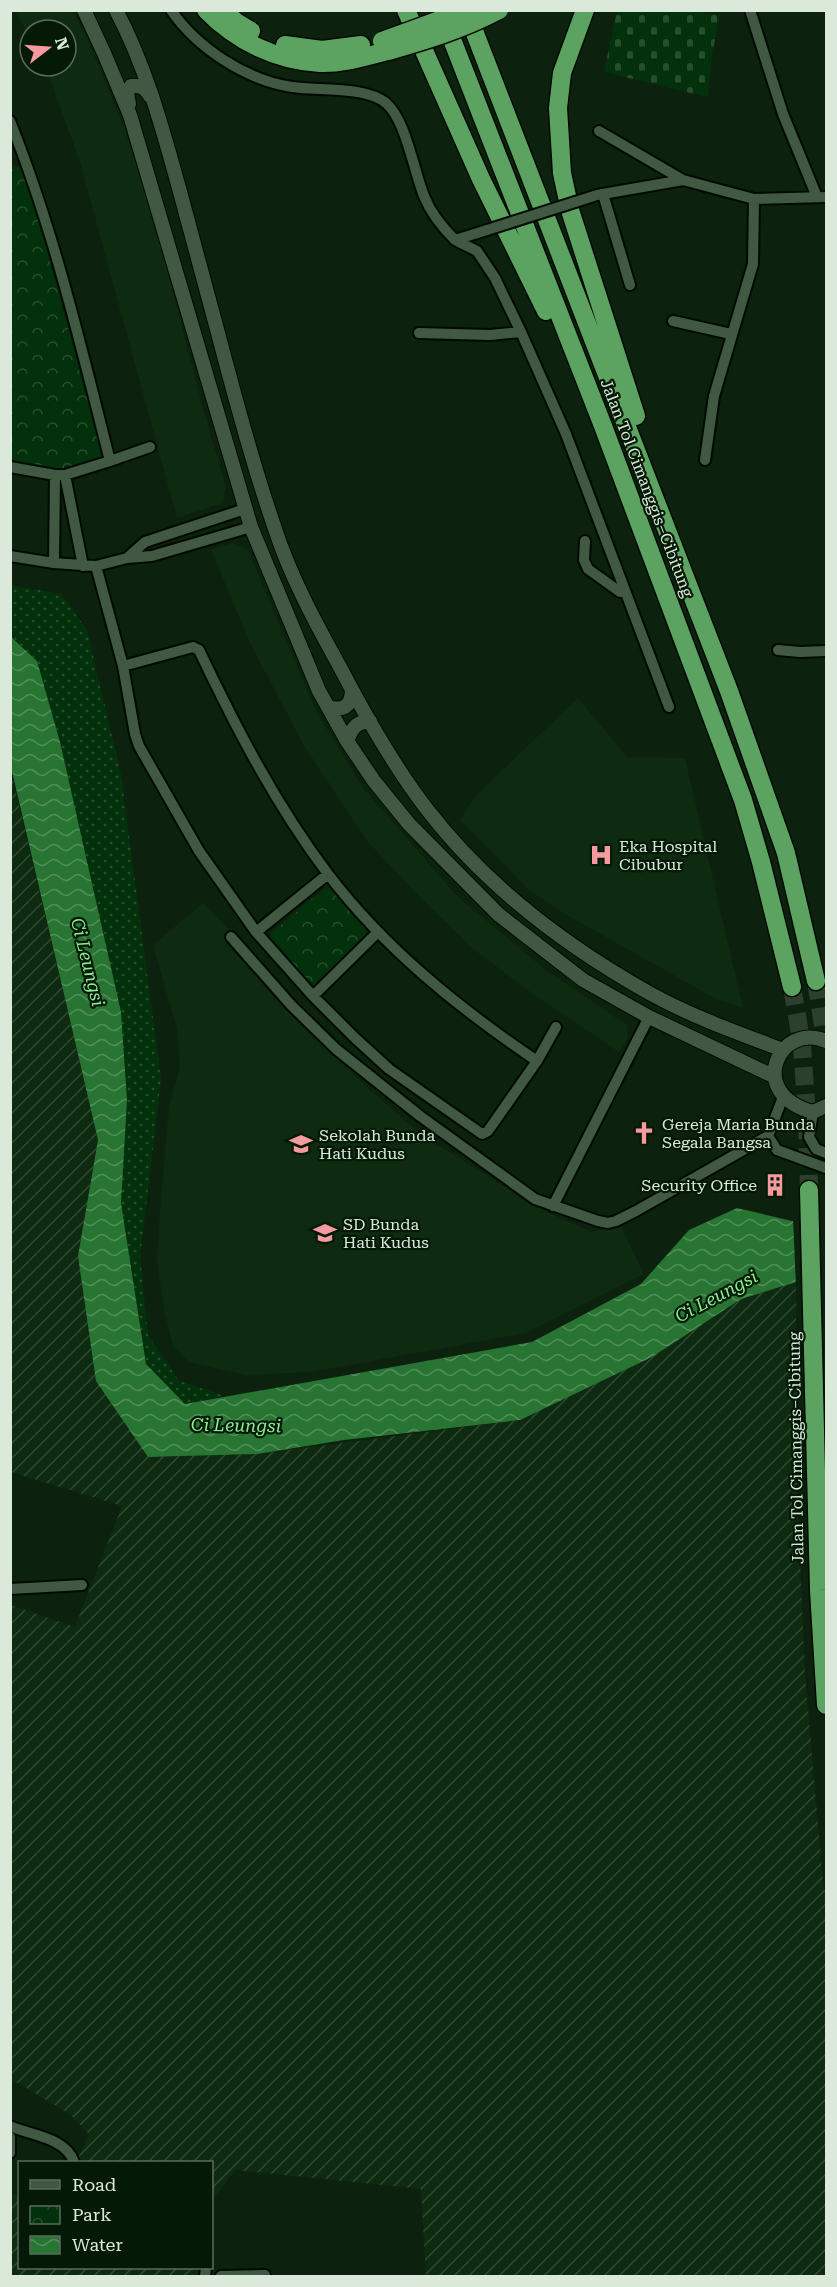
<svg xmlns="http://www.w3.org/2000/svg" width="837" height="2287" font-family="'Roboto Serif',serif">
  <style>
    .built { fill: #0e2a11 }
    .industrial { fill: url(#industrial-furrows) }
    .grass { fill: url(#grass-dots) }
    .cemetery { fill: url(#cemetery-stones) }
    .park { fill: url(#park-crowns) }
    .water { fill: url(#water-waves) }
    .pier { fill: #0d220e }
    .lines { fill: none; stroke-linecap: round; stroke-linejoin: round }
    .motorway-tunnel { stroke: #2c402d; stroke-width: 18; stroke-dasharray: 18 9; stroke-linecap: butt }
    .minor-casing { stroke: #000b00; stroke-width: 14 }
    .tertiary-casing { stroke: #000b00; stroke-width: 16 }
    .motorway-casing { stroke: #000b00; stroke-width: 21 }
    .minor { stroke: #415842; stroke-width: 10 }
    .tertiary { stroke: #415842; stroke-width: 14 }
    .motorway { stroke: #5ca361; stroke-width: 18 }
    .minor-bridge-casing { stroke: #000b00; stroke-width: 14; stroke-linecap: butt }
    .motorway-bridge-casing { stroke: #000b00; stroke-width: 21; stroke-linecap: butt }
    .minor-bridge { stroke: #415842; stroke-width: 10 }
    .motorway-bridge { stroke: #5ca361; stroke-width: 18 }
    .labels { text-anchor: middle; dominant-baseline: central; stroke-width: 4.5; stroke-linejoin: round; paint-order: stroke }
    .street-label { font-size: 16px; fill: #dbe9db; stroke: #041906 }
    .poi-label { font-size: 16px; fill: #dbe9db; stroke: #041906; text-anchor: start }
    .water-label { font-size: 18px; font-style: italic; fill: #8bed92; stroke: #041906 }
  </style>
  <defs>
    <pattern id="industrial-furrows" width="10" height="10" patternUnits="userSpaceOnUse" patternTransform="scale(1.5)"><rect width="10" height="10" fill="#0e2a11"/><path d="M-1 1l2-2M0 10L10 0M9 11l2-2" fill="none" stroke="#304933"/></pattern>
    <pattern id="grass-dots" width="8" height="8" patternUnits="userSpaceOnUse" patternTransform="scale(1.5)"><rect width="8" height="8" fill="#03310b"/><path d="M2 2h.1M6 6h.1" fill="none" stroke="#274f2e" stroke-width="1.8" stroke-linecap="round"/></pattern>
    <pattern id="cemetery-stones" width="16" height="16" patternUnits="userSpaceOnUse" patternTransform="scale(1.5)"><rect width="16" height="16" fill="#03310b"/><path d="M2 7V4a2 2 0 0 1 4 0v3zM10 15v-3a2 2 0 0 1 4 0v3z" fill="#274f2e"/></pattern>
    <pattern id="park-crowns" width="20" height="18" patternUnits="userSpaceOnUse" patternTransform="scale(1.5)"><rect width="20" height="18" fill="#03310b"/><path d="M2 6a3 3 0 1 1 6 0M12 15a3 3 0 1 1 6 0" fill="none" stroke="#274f2e"/></pattern>
    <pattern id="water-waves" width="16" height="10" patternUnits="userSpaceOnUse" patternTransform="scale(1.5)"><rect width="16" height="10" fill="#287432"/><path d="M0 5q4-4 8 0t8 0" fill="none" stroke="#518e59"/></pattern>
  </defs>
  <rect width="100%" height="100%" fill="#0d220e"/>
  <!-- built -->
  <path class="built" d="M 15,11 L 73,11 L 85,34 L 124,127 L 159,237 L 201,401 L 226,487 L 223,503 L 177,518 L 80,162 L 45,66 L 66,66 L 66,30 L 30,30 L 30,37 Z
    M 233,543 L 248,550 L 316,711 L 363,788 L 458,897 L 546,970 L 627,1025 L 628,1038 L 619,1052 L 533,994 L 472,948 L 415,892 L 368,842 L 303,744 L 248,639 L 211,549 Z
    M 578,698 L 627,757 L 685,758 L 743,1008 L 716,999 L 565,914 L 529,890 L 460,820 L 475,796 Z
    M 203,903 L 238,939 L 280,997 L 318,1039 L 369,1089 L 422,1135 L 539,1208 L 591,1232 L 620,1225 L 644,1274 L 526,1333 L 311,1372 L 246,1375 L 189,1362 L 173,1346 L 164,1309 L 157,1260 L 160,1210 L 169,1107 L 180,1067 L 177,1029 L 153,945 Z"/>
  <!-- industrial -->
  <path class="industrial" d="M 10,767 L 98,1140 L 78,1256 L 148,1457 L 257,1454 L 519,1420 L 652,1357 L 741,1299 L 796,1282 L 797,1493 L 805,1674 L 823,1883 L 826,1897 L 826,2276 L 426,2276 L 421,2189 L 236,2170 L 212,2200 L 212,2162 L 76,2162 L 89,2134 L 71,2115 L 11,2079 L 11,1605 L 75,1627 L 122,1506 L 11,1472 Z
    M 10,2195 L 19,2195 L 20,2268 L 212,2268 L 212,2229 L 214,2263 L 211,2276 L 11,2276 Z"/>
  <!-- grass -->
  <path class="grass" d="M 10,585 L 61,594 L 87,630 L 121,775 L 161,1079 L 140,1258 L 148,1335 L 179,1381 L 225,1396 L 185,1404 L 146,1364 L 121,1203 L 80,835 L 60,742 L 37,661 L 11,636 Z"/>
  <!-- cemetery -->
  <path class="cemetery" d="M 617,11 L 693,11 L 720,15 L 712,54 L 708,97 L 604,72 Z"/>
  <!-- park -->
  <path class="park" d="M 16,166 L 20,167 L 26,173 L 101,451 L 101,457 C 82,480 36,469 11,466 L 10,170 Z
    M 327,888 L 334,890 C 346,902 372,921 366,940 L 319,985 L 312,987 L 270,942 L 270,934 L 319,893 Z"/>
  <!-- water -->
  <path class="water" d="M 10,636 L 37,661 L 60,742 L 121,1012 L 127,1100 L 121,1203 L 146,1364 L 185,1404 L 532,1342 L 641,1284 L 689,1230 L 737,1208 L 826,1229 L 796,1282 L 741,1299 L 652,1357 L 520,1420 L 344,1440 L 257,1454 L 148,1457 L 96,1381 L 78,1256 L 98,1140 L 11,767 Z"/>
  <!-- pier -->
  <path class="pier" d="M 793,1218 L 826,1225 L 826,1304 L 796,1286 Z"/>
  <g class="lines">
    <!-- motorway-tunnel -->
    <path class="motorway-tunnel" d="M 816,981 L 826,1044
      M 792,987 L 802,1045 L 807,1117 L 809,1190"/>
    <!-- minor casing -->
    <g class="minor-casing">
      <path id="minor" d="M 171,10 C 197,48 246,80 292,87 C 319,91 365,86 386,103 C 406,120 414,172 424,196 C 431,214 442,227 455,240 L 487,230
        M 750,10 L 783,114 L 817,197
        M 10,121 C 54,231 81,346 110,461 L 65,475 L 55,475 L 10,467
        M 599,131 L 683,180 L 754,199 L 826,197
        M 603,194 L 630,285
        M 597,195 L 683,180
        M 455,240 L 477,251 L 495,278 L 521,332 L 566,434 L 669,707
        M 673,321 L 731,334
        M 419,333 L 490,335 L 521,332
        M 705,460 L 714,396 L 753,264 L 754,199
        M 110,461 L 150,447
        M 65,475 L 83,566
        M 585,541 L 584,560 L 588,569 L 620,592
        M 10,556 L 54,563 L 96,566 L 127,558 L 152,556 L 251,527
        M 127,558 L 145,542 L 245,509
        M 54,563 L 55,475
        M 96,566 L 123,666 L 135,734 L 139,746 L 199,851 L 256,932 L 313,996 L 355,1038 L 389,1069 L 482,1134 L 488,1131 L 537,1061 L 556,1027
        M 778,650 L 800,652 L 826,651
        M 123,666 L 193,647 L 199,650 C 236,728 276,805 328,874 C 385,949 460,1009 537,1061
        M 256,932 L 328,874
        M 231,937 L 291,1005 L 336,1049 L 420,1116 L 535,1199 L 598,1221 L 608,1223 L 616,1221 L 636,1211 L 768,1136 L 783,1097
        M 313,996 L 378,932
        M 813,1112 L 809,1137 L 816,1149 L 826,1153
        M 768,1136 L 777,1150 L 826,1168
        M 553,1206 L 649,1017
        M 10,1589 L 82,1585
        M 10,2126 C 32,2136 65,2137 74,2162
        M 10,2137 L 10,2153
        M 205,2276 L 206,2268
        M 221,2276 L 265,2275"/>
    </g>
    <!-- tertiary casing -->
    <g class="tertiary-casing">
      <path id="tertiary" d="M 84,10 L 104,53 L 130,115 L 251,527 L 319,691 L 347,741 L 374,781 L 409,824 L 498,914 L 583,980 L 649,1017 L 775,1077
        M 116,10 C 146,67 162,127 179,188 C 192,237 205,285 218,333 C 237,405 256,476 281,546 C 297,589 319,629 341,669 C 366,717 393,765 426,808 C 485,885 567,947 651,994 C 693,1017 738,1033 783,1050
        M 129,104 L 127,93 L 131,86 C 141,85 145,88 150,96
        M 328,707 C 343,711 351,707 352,691
        M 347,741 C 352,728 356,722 370,721
        M 826,1041 C 779,1021 745,1094 813,1112 L 826,1106"/>
    </g>
    <!-- motorway casing -->
    <g class="motorway-casing">
      <path id="motorway" d="M 206,10 C 236,41 277,61 320,63 C 343,64 367,56 388,51
        M 224,10 L 236,22 L 251,31
        M 406,10 L 481,179 L 546,311
        M 466,10 L 729,691 L 786,853 L 816,981
        M 585,10 L 562,73 L 558,108 L 562,173 L 570,210 L 636,416
        M 444,19 L 603,426 L 743,800 L 761,862 L 792,987
        M 285,45 L 322,50 L 361,45
        M 809,1190 L 819,1590 L 826,1705"/>
    </g>
    <!-- minor -->
    <use href="#minor" class="minor"/>
    <!-- tertiary -->
    <use href="#tertiary" class="tertiary"/>
    <!-- motorway -->
    <use href="#motorway" class="motorway"/>
    <!-- minor-bridge casing -->
    <g class="minor-bridge-casing">
      <path id="minor-bridge" d="M 487,230 L 594,196"/>
    </g>
    <!-- motorway-bridge casing -->
    <g class="motorway-bridge-casing">
      <path id="motorway-bridge" d="M 382,41 L 467,10
        M 388,51 C 427,40 463,29 499,10"/>
    </g>
    <!-- minor-bridge -->
    <use href="#minor-bridge" class="minor-bridge"/>
    <!-- motorway-bridge -->
    <use href="#motorway-bridge" class="motorway-bridge"/>
  </g>
  <!-- icons -->
  <defs>
    <g id="hospital-bare" transform="scale(1.8)"><path d="M-5-5h3v3.5h4V-5h3V5h-3V1.5h-4V5h-3Z" fill="#f59b9f" stroke="#041906" stroke-width="2.5" paint-order="stroke"/></g>
    <g id="church-bare" transform="scale(1.8)"><path d="M-1.2-6h2.4v3.5h3.3v2.4h-3.3V6h-2.4V-.1h-3.3v-2.4h3.3Z" fill="#f59b9f" stroke="#041906" stroke-width="2.5" paint-order="stroke"/></g>
    <g id="school-bare" transform="scale(1.8)"><path d="M0-5L7-2L0 1L-7-2ZM-4 1L0 2.5L4 1V4Q0 6-4 4Z" fill="#f59b9f" stroke="#041906" stroke-width="2.5" paint-order="stroke"/></g>
    <g id="building-bare" transform="scale(1.8)"><path d="M-4-6H4V6H1V3H-1V6H-4ZM-2.5-4.3h1.7v1.8h-1.7ZM.8-4.3h1.7v1.8H.8ZM-2.5-1h1.7V.8h-1.7ZM.8-1h1.7V.8H.8Z" fill="#f59b9f" stroke="#041906" stroke-width="2.5" paint-order="stroke"/></g>
  </defs>
  <g fill-rule="evenodd">
    <use href="#hospital-bare" x="601" y="855"/>
    <use href="#church-bare" x="644" y="1133"/>
    <use href="#school-bare" x="301" y="1144"/>
    <use href="#building-bare" x="775" y="1185"/>
    <use href="#school-bare" x="325" y="1233"/>
  </g>
  <g class="labels">
    <!-- street labels -->
    <g class="street-label">
      <text transform="translate(647 488) rotate(69)">Jalan Tol Cimanggis–Cibitung</text>
      <text transform="translate(796 1448) rotate(-91)">Jalan Tol Cimanggis–Cibitung</text>
    </g>
    <!-- poi labels -->
    <g class="poi-label">
      <text x="619" y="846">Eka Hospital<tspan x="619" dy="18">Cibubur</tspan></text>
      <text x="662" y="1124">Gereja Maria Bunda<tspan x="662" dy="18">Segala Bangsa</tspan></text>
      <text x="319" y="1135">Sekolah Bunda<tspan x="319" dy="18">Hati Kudus</tspan></text>
      <text x="757" y="1185" text-anchor="end">Security Office</text>
      <text x="343" y="1224">SD Bunda<tspan x="343" dy="18">Hati Kudus</tspan></text>
    </g>
    <!-- water labels -->
    <g class="water-label">
      <text transform="translate(88 962) rotate(76)">Ci Leungsi</text>
      <text transform="translate(716 1296) rotate(-28)">Ci Leungsi</text>
      <text transform="translate(236 1425) rotate(1)">Ci Leungsi</text>
    </g>
  </g>
  <!-- border -->
  <rect width="837" height="2287" fill="none" stroke="#dbe9db" stroke-width="24"/>
  <!-- legend -->
  <rect x="18" y="2161" width="195" height="108" fill="#041906" stroke="#5a6c5b" stroke-width="1.5"/>
  <rect x="30" y="2180" width="30" height="9" fill="#415842" stroke="#5a6c5b" stroke-width="1.5"/>
  <text x="72" y="2191" font-size="18" fill="#dbe9db">Road</text>
  <rect x="30" y="2206" width="30" height="18" fill="url(#park-crowns)" stroke="#5a6c5b" stroke-width="1.5"/>
  <text x="72" y="2221" font-size="18" fill="#dbe9db">Park</text>
  <rect x="30" y="2236" width="30" height="18" fill="url(#water-waves)" stroke="#5a6c5b" stroke-width="1.5"/>
  <text x="72" y="2251" font-size="18" fill="#dbe9db">Water</text>
  <!-- north arrow -->
  <g transform="translate(48 48) rotate(73)"><circle r="28" fill="#041906" stroke="#5a6c5b" stroke-width="1.5"/>
  <path d="M0-4.5L10 22L0 15L-10 22Z" fill="#f59b9f"/>
  <text y="-9" font-size="16" font-weight="bold" text-anchor="middle" fill="#dbe9db">N</text>
  </g>
</svg>
